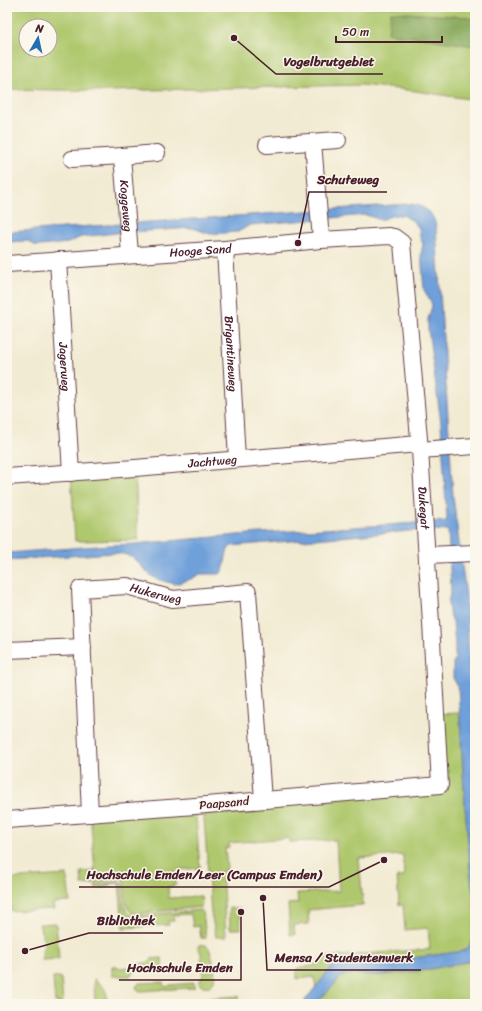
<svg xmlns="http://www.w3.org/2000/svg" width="482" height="1011" font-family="Sriracha,sans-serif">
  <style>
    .green { fill: #afc86d; stroke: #7c744c; fill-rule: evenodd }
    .forest { fill: #8bac60; stroke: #6a6646 }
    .water { fill: #70a0da; stroke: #5d6082 }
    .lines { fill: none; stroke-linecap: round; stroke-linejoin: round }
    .minor-casing { stroke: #633e44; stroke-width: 18 }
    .minor { stroke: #fff; stroke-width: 16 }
    .labels { text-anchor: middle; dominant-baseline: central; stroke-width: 3; stroke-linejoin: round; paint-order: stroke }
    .street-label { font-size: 12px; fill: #4a1f2b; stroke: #fbf7ec }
    .leader { fill: none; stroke: #4a1f2b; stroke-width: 1.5 }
    .callout-dot { fill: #4a1f2b; stroke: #fbf7ec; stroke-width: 1.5 }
    .callout-label { font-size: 13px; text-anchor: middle; font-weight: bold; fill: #4a1f2b; stroke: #fbf7ec; stroke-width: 3; stroke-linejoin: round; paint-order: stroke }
  </style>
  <rect width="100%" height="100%" fill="#fbf7ec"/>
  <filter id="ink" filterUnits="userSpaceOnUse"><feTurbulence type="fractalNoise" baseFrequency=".025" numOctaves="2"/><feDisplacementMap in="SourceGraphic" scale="8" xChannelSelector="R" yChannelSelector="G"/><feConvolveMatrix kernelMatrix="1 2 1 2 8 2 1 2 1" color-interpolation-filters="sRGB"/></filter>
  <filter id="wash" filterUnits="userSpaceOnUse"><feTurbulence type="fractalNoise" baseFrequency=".012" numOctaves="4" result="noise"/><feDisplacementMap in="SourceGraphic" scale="16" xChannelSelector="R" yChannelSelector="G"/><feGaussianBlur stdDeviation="0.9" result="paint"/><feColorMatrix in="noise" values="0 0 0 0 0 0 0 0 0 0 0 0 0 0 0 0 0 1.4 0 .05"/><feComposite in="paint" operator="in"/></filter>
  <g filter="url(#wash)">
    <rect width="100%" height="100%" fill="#f2ebd3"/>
    <!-- green -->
    <path class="green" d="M 7,7 L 475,7 L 475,100 L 416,91 L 361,85 L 106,91 L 7,89 ZM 26,26 L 50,26 L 50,50 L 26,50 Z
      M 135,468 L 138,540 L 75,541 L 71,473 Z
      M 460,713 L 465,806 L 475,914 L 473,935 L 471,943 L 468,948 L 460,952 L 383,962 L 350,961 L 335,964 L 316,988 L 314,977 L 297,979 L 297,968 L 313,966 L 324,957 L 430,949 L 428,928 L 405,930 L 403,905 L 399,905 L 397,877 L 404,877 L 403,855 L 359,858 L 363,905 L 308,910 L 309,924 L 294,925 L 295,935 L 290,935 L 288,904 L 298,903 L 297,893 L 339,891 L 336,840 L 289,842 L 289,838 L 229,843 L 229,847 L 225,848 L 227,870 L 222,871 L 226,937 L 216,937 L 211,913 L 203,805 L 440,785 L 435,714 Z
      M 195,806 L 200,868 L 175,870 L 176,885 L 168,887 L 169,898 L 201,896 L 202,905 L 201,907 L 134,914 C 123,909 125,890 124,879 L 93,882 L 93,884 L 82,885 L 81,872 L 95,871 L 90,814 Z
      M 67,875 L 70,902 L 53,903 L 54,909 L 11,911 L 11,906 L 8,906 L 7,879 Z
      M 122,882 C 123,893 121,916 137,916 L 200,910 L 203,912 L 206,938 L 201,938 L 199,926 L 193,927 L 191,914 L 173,915 L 174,921 L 168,921 L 169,925 L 123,928 L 119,883 L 109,884 L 109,887 L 96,888 L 95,884 Z
      M 229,908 L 240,908 L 241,929 L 230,929 Z
      M 56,923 L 59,959 L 41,960 L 44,942 L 39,924 Z
      M 200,945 L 206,945 L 209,948 C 212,957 224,994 200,985 L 199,982 L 203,976 L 201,953 L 198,949 L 198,946 Z
      M 162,958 L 163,968 L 135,970 L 130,976 L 112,976 L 112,966 L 117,966 L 118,968 L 132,967 L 132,964 L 147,963 L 151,959 Z
      M 475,960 L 475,1004 L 316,1004 L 342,976 L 346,974 L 381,975 L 426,970 Z
      M 61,977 L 63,1004 L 58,1004 L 58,1002 L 55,1002 L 53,978 Z
      M 94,979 C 104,987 108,990 107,1004 L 95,1004 Z
      M 192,981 L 195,984 L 195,987 L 193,988 L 140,991 L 137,989 L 136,987 L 139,983 L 164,982 L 162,984 L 167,987 L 170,985 L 192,983 Z
      M 239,996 L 240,1004 L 196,1004 L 196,999 Z"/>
    <!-- forest -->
    <path class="forest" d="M 391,12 L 466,17 L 475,20 L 475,46 L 388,33 Z"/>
    <!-- water -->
    <path class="water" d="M 407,204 C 423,204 434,212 436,227 L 453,496 L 466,596 L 475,765 L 475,905 L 471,879 L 465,806 L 458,687 L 453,678 L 453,663 L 455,659 L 455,646 L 453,622 L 449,612 L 448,603 L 451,589 L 448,530 L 411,531 L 231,546 C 223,553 228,567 220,574 L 200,574 L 191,579 L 175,584 L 167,582 L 157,579 L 150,575 L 132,557 L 123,554 L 115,553 L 7,560 L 7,553 L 111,545 L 134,544 L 260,533 L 447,521 L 441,423 L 428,329 L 428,319 L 432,306 L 431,302 L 424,290 L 421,254 L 423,244 L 420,237 L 419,228 L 413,221 L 403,215 L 393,215 L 381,220 L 366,215 L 297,221 L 250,225 L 238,232 L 210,234 L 196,229 L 192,228 L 117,233 L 81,237 L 68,243 L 41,246 L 36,246 L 28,241 L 7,242 L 7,232 Z
      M 474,922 L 475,960 L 426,970 L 381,975 L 346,974 L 342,976 L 316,1004 L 302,1004 L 331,968 L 341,962 L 350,961 L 383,962 L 464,951 C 473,945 474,932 474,922 Z"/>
  </g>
  <g filter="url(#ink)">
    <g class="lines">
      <!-- minor casing -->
      <g class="minor-casing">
        <g id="minor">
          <path d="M 313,142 L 321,240"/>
          <path d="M 267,145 L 338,140"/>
          <path id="s1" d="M 122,156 L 130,254"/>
          <path d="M 72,159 L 122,156 L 157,153"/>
          <path id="s2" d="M 225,249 L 237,459"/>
          <path id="s3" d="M 58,260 L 71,473"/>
          <path id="s4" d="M 7,264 L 225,249 L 321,240 L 389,236 L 394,237 L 402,243 L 420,450 L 431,623 L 440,785 L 195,806 L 7,820"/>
          <path d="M 420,450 L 475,446"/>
          <path id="s5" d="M 7,477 L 135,468 L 419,444"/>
          <path d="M 427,555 L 475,553"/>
          <path d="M 7,650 L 83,647"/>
          <path id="s6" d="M 90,814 L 80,589 L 127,586 L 173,599 L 248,592 L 263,800"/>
        </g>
      </g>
      <!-- minor -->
      <use href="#minor" class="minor"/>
    </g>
  </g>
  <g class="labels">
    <!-- street labels -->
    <g class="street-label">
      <text stroke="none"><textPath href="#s1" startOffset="50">Koggeweg</textPath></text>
      <text stroke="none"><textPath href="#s4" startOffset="194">Hooge Sand</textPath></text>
      <text stroke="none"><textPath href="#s2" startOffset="105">Brigantineweg</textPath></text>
      <text stroke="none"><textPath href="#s3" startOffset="107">Jagerweg</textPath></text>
      <text stroke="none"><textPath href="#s5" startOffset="206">Jachtweg</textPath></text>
      <text stroke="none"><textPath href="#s4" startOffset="664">Dukegat</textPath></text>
      <text stroke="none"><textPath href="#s6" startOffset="302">Hukerweg</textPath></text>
      <text transform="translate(224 803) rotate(-5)">Paapsand</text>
    </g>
  </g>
  <!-- callouts -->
  <path class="leader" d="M234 38L276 74H383M298 243L309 192H387M384 860L329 887H79M25 951L89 933H163M263 898L267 970H421M241 912L241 980H119"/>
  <g class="callout-dot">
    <circle cx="234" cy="38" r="4"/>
    <circle cx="298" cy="243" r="4"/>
    <circle cx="384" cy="860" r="4"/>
    <circle cx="25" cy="951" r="4"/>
    <circle cx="263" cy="898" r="4"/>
    <circle cx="241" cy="912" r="4"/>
  </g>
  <g class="callout-label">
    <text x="329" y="66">Vogelbrutgebiet</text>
    <text x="348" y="184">Schuteweg</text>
    <text x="204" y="879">Hochschule Emden/Leer (Campus Emden)</text>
    <text x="126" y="925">Bibliothek</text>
    <text x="344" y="962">Mensa / Studentenwerk</text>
    <text x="180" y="972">Hochschule Emden</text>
  </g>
  <!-- margin -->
  <rect width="482" height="1011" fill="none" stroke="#fbf7ec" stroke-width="24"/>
  <!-- north arrow -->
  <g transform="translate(38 38) rotate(9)"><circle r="19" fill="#fbf7ec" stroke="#b4a19f"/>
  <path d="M0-3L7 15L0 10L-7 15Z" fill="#1f6fb2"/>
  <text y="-6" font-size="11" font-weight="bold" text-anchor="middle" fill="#4a1f2b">N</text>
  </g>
  <!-- scale -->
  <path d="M336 36v6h106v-6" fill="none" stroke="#4a1f2b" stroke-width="2"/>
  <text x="342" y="36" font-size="12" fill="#4a1f2b" stroke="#fbf7ec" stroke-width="3" paint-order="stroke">50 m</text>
</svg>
